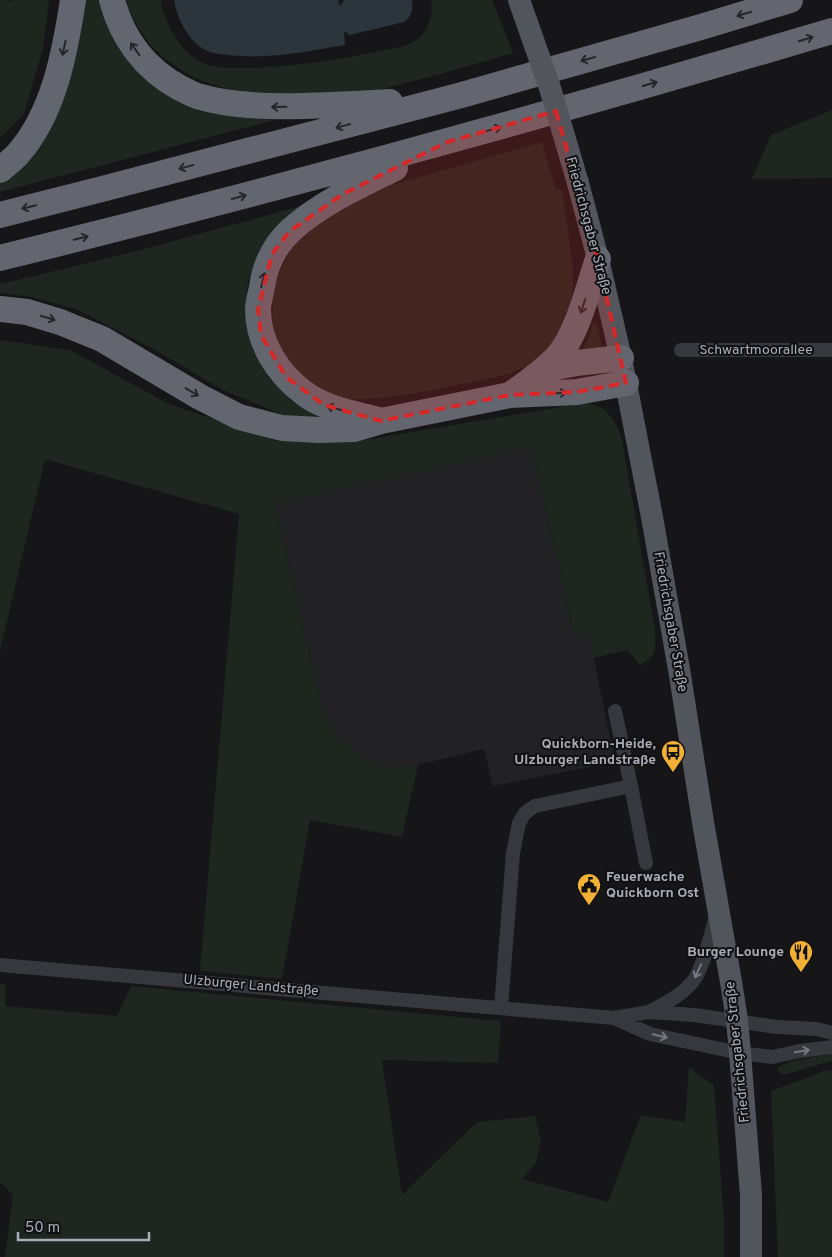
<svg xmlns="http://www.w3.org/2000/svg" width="832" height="1257" font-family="Overpass,sans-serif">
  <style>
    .built { fill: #222225 }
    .green { fill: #1e261f }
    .water { fill: #2c353c }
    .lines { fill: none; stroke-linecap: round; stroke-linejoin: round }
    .street { stroke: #37383d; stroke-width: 14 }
    .primary { stroke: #53555c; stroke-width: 22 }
    .highway { stroke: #63666e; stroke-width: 26 }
    .primary-bridge { stroke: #53555c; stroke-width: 22 }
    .oneway { stroke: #26262a }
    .oneway2 { stroke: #757881 }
    .marked { fill: #d62828; fill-opacity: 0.2; stroke: #d62828; stroke-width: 4; stroke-dasharray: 10 6; stroke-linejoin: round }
    .labels { text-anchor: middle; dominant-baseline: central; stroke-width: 4; stroke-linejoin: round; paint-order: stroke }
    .street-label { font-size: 14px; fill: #a8adb8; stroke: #111113 }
    .poi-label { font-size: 14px; font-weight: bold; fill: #a8adb8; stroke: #111113; text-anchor: end }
  </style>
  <rect width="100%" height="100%" fill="#161618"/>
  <!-- built -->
  <path class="built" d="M 532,448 L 575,638 L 589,635 L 615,762 L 493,786 L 484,749 L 418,765 L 396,767 L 377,762 L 355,752 L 334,735 L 324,717 L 275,504 Z"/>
  <!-- green -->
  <path class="green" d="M 0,0 L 7,0 L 12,2 L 13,0 L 49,0 L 43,48 L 24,114 L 0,138 Z
    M 82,0 L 100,0 L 118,48 L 148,82 L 180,102 L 279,119 L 0,192 L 0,184 L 46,127 Z
    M 126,0 L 161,0 C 163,21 181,53 201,62 C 214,69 232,68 246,68 C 289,67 333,61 375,52 C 388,49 404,48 415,41 C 428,33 434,14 431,0 L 492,0 L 513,53 L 444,73 L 371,92 L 252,96 L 208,83 L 191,76 L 165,59 L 152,47 L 141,32 L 132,16 Z
    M 832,110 L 832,178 L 752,179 L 771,135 Z
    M 542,142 L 556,190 L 562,189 L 570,245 L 573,272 L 573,287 L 569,312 L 557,343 L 527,366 L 509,374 C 465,383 420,395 375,398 C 365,399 354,400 344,398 C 322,394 295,375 285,355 C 279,344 274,334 273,323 C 268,286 286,248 314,225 C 320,221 328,217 334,213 C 344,207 353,201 363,195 C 371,191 380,189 388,186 Z
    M 308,204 L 261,248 L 248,282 L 246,321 L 268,377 L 309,408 L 345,421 L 295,420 L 221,389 L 157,351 L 76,309 L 32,297 L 0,293 L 0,284 L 137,251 Z
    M 593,323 L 596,324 L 598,326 L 602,350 L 581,353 L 588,339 Z
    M 0,340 L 70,350 L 169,404 L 277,441 L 358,441 L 583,403 C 606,404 615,419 622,439 L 655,631 C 656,647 657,658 640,665 L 627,650 L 593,658 L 589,635 L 575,638 L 532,448 L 275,504 L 324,717 L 334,735 L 355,752 L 377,762 L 396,767 L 418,765 L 402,837 L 310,820 L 282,979 L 200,971 L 239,514 L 45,459 L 0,651 Z
    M 0,984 L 6,985 L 5,1006 L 117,1016 L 131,986 L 501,1021 L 498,1063 L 382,1060 L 402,1195 L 477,1122 L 535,1116 L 541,1141 L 536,1163 L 522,1179 L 608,1202 L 641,1115 L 685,1122 L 689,1067 L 714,1086 L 724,1219 L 724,1257 L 5,1257 L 13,1195 L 0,1182 Z
    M 832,1054 L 832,1061 L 783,1075 L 778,1071 L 778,1068 L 779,1067 L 791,1061 Z
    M 832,1070 L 832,1257 L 778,1257 L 771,1091 L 825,1071 Z"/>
  <!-- water -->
  <path class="water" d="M 174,0 L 338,0 L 340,6 L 344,0 L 412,0 C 413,10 412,16 404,22 L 350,35 L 344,31 L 345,45 C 307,51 268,60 229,55 C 223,54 216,54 210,52 C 190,45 177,19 174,0 Z"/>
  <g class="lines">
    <!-- street -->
    <path class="street" d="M 681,350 L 832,350
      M 615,711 L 631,786 L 646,863
      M 0,965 L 614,1018 L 649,1012 L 694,1015 L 777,1027 L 817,1029 L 832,1033
      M 501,1008 L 513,853 L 519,823 L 525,813 L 535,806 L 631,786
      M 649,1012 C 665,1003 683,995 694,980 C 704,966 711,933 716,916
      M 614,1018 L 650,1034 L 740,1053 L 772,1057 L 800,1051 L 832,1047"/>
    <!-- primary -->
    <path class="primary" d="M 578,183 L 598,259 L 621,358 L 652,517 L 679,669 L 703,822 L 731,982 L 737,1020 L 740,1053 L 751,1195 L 751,1257"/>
    <!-- highway -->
    <path class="highway" d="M 112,0 C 122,38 145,69 180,88 C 185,90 191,94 197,96 C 231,106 267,107 303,106 C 332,105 361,104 390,102
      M 0,170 C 6,165 12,160 17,155 C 54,114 65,52 73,0
      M 0,215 L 106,188 L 458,96 L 701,27 L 790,0
      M 0,258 C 279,189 556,113 832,31
      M 0,309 L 27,312 L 60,322 L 102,339 L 200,397 L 239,417 L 282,428 L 319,430 L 354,429 L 381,421 L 510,395 L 577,392 L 626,383
      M 545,369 L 577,363 L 621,358
      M 510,395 C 527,383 544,371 558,356 C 578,333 588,288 598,259
      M 378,420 C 354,413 324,409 304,393 C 278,374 258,343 258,309 C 258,302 261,294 262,287 C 265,265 275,245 291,230 C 321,203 359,186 395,168"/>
    <!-- primary-bridge -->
    <path class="primary-bridge" d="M 519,0 L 550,88 L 578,183"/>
  </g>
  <!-- one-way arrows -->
  <defs><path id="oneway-shaft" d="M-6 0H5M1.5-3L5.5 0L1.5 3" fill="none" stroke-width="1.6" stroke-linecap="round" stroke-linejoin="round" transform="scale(1.25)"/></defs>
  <g class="oneway">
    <use href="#oneway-shaft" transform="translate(744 14) rotate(163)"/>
    <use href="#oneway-shaft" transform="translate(806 39) rotate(-17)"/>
    <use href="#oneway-shaft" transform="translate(64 48) rotate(102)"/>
    <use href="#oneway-shaft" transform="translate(135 49) rotate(-126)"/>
    <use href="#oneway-shaft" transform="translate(588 59) rotate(164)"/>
    <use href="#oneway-shaft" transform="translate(650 84) rotate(-16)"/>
    <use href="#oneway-shaft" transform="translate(279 107) rotate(179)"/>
    <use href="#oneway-shaft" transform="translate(343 126) rotate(165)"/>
    <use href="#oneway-shaft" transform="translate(494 129) rotate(-16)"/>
    <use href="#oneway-shaft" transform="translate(186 167) rotate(165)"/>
    <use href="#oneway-shaft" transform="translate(239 197) rotate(-15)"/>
    <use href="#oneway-shaft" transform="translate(29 207) rotate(166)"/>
    <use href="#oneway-shaft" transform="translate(81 238) rotate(-14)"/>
    <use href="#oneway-shaft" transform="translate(263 280) rotate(-76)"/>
    <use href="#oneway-shaft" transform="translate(583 306) rotate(108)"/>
    <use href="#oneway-shaft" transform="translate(48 318) rotate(17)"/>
    <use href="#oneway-shaft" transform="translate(192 392) rotate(31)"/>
    <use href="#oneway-shaft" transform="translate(559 393) rotate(-3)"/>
    <use href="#oneway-shaft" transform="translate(334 408) rotate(-165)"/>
  </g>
  <g class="oneway2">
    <use href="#oneway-shaft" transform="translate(698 971) rotate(114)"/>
    <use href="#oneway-shaft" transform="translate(660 1036) rotate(13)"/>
    <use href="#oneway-shaft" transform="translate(802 1051) rotate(-10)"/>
  </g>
  <!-- marked area -->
  <path class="marked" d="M 556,111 L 598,259 L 626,383 L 577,392 L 510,395 L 381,421 L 324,405 L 286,377 L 261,335 L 258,309 L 272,254 L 290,231 L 343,194 L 447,142 Z"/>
  <!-- icons -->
  <defs>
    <g id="bus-pin" transform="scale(1.25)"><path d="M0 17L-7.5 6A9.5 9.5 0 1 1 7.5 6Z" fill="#f2b134" stroke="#111113"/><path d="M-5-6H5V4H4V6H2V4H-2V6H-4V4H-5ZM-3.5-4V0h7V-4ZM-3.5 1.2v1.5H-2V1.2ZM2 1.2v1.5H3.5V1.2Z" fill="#111"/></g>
    <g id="civic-pin" transform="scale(1.25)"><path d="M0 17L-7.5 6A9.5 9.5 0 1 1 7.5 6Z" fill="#f2b134" stroke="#111113"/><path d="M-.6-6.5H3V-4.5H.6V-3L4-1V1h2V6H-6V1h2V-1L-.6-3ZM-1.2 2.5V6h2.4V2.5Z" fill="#111"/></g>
    <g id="restaurant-pin" transform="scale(1.25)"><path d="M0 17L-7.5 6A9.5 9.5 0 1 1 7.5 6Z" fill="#f2b134" stroke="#111113"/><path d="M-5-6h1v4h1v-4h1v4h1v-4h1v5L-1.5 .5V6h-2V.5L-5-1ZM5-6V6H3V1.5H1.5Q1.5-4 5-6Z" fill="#111"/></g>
  </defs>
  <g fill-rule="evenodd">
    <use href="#bus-pin" x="673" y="752"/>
    <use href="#civic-pin" x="589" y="885"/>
    <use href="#restaurant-pin" x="801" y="952"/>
  </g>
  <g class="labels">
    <!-- street labels -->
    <g class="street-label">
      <text transform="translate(588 226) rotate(75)">Friedrichsgaber Straße</text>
      <text x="756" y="350">Schwartmoorallee</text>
      <text transform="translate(670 622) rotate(80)">Friedrichsgaber Straße</text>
      <text transform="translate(251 986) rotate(5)">Ulzburger Landstraße</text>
      <text transform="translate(738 1052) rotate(-96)">Friedrichsgaber Straße</text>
    </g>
    <!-- poi labels -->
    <g class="poi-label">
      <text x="656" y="744">Quickborn-Heide,<tspan x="656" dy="16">Ulzburger Landstraße</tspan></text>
      <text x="606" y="877" text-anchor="start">Feuerwache<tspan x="606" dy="16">Quickborn Ost</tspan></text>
      <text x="784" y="952">Burger Lounge</text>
    </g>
  </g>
  <!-- scale -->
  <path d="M18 1232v8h131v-8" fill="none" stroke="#a8adb8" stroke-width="2.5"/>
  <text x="25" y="1232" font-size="15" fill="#a8adb8" stroke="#111113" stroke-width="4" paint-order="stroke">50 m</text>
</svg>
